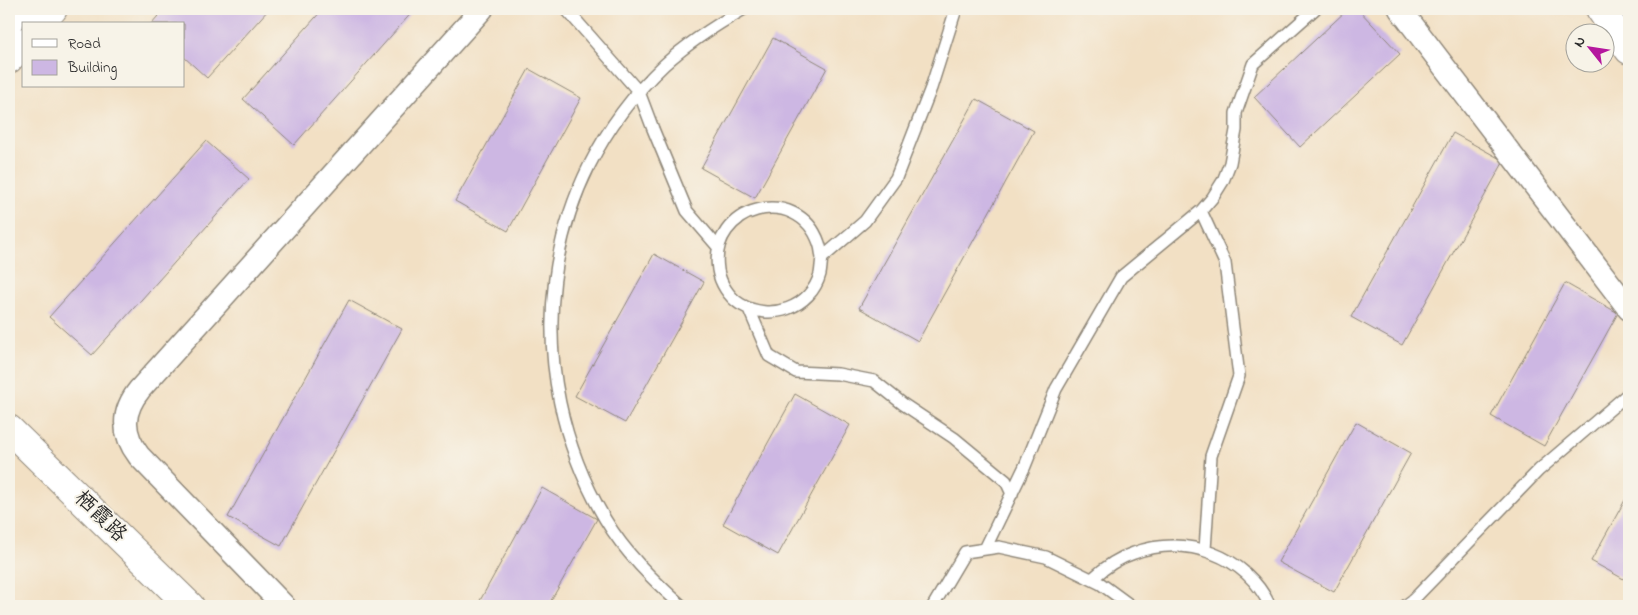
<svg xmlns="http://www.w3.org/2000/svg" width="1638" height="615" font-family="'Indie Flower','LXGW WenKai TC',sans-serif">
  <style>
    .building { fill: #cdb7e3 }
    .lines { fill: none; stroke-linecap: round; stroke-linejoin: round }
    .lane-casing { stroke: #8e8678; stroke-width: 14 }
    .street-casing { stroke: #8e8678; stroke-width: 25 }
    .secondary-casing { stroke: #8e8678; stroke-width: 30 }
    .lane { stroke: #fff; stroke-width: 11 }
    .street { stroke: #fff; stroke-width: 22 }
    .secondary { stroke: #fff; stroke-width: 28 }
    .labels { text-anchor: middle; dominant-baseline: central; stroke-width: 4; stroke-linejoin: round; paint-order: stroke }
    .street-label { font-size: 21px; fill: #2b2b2b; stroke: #f7f3e8 }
  </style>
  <rect width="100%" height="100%" fill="#f7f3e8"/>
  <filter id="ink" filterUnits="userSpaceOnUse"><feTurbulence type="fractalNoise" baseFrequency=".02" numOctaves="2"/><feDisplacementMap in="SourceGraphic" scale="10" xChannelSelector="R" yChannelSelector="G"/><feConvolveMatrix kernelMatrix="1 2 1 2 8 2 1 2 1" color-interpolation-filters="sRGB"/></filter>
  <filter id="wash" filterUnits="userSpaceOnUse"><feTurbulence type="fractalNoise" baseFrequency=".0096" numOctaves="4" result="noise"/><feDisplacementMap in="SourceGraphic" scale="20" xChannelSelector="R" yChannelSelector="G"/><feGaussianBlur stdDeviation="1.12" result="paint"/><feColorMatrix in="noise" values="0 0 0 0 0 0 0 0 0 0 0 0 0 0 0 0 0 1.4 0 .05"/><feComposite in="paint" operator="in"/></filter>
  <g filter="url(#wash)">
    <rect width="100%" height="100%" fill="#f2e0c4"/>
    <g id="blocks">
      <!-- building -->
      <path class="building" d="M 164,9 L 269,9 L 207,78 L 184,57 L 184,24 L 151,24 Z
        M 323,9 L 415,9 L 294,145 L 243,99 Z
        M 1348,9 L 1358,9 L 1400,54 L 1300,147 L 1254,97 Z
        M 773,38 L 827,68 L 755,198 L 701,168 Z
        M 529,69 L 581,98 L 508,231 L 455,201 Z
        M 976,99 L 1034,131 L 918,341 L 859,308 Z
        M 1453,133 L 1504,161 L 1402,345 L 1351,317 Z
        M 206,141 L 249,179 L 92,355 L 49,317 Z
        M 654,254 L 704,282 L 625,423 L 575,396 Z
        M 1565,283 L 1618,313 L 1544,446 L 1491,416 Z
        M 349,300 L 402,329 L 281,546 L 228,517 Z
        M 795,394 L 850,425 L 778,555 L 723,524 Z
        M 1356,422 L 1411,453 L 1334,592 L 1278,562 Z
        M 542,488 L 597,519 L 548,606 L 477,606 Z
        M 1629,493 L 1629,582 L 1591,561 Z"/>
    </g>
  </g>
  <g filter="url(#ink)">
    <use href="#blocks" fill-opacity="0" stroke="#8e8678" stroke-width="1"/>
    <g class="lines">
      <!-- lane casing -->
      <g class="lane-casing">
        <path id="lane" d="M 566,9 L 639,92 L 653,129 L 687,211 L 718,247
          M 1201,211 L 1225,263 L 1239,376 L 1211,456 L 1205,550
          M 822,258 C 821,253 821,248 819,243 C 798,183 708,206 718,270 C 720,283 729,297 740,304 C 770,322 811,308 820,274 C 821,269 821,263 822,258 L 865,221 L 896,178 L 931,88 L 956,9
          M 749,309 L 769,356 L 796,372 L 838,374 L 874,381 L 903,404 L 954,438 L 1006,481 L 1012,494
          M 985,549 L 1025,466 L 1056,389 L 1121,277 L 1201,211 L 1213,197 L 1223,181 L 1230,163 L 1236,130 L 1236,113 L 1253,64 L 1315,9
          M 1092,579 C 1104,568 1118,558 1134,553 C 1186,534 1246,555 1270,606
          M 682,606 C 653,580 625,553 605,519 C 518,371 538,184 664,65 C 688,43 716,25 744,9
          M 933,606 L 965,552 L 999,547 L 1046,557 L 1101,584 L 1131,606
          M 1405,606 L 1413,600 L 1539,470 L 1629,393"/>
      </g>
      <!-- street casing -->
      <g class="street-casing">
        <path id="street" d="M 1400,9 L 1629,309
          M 284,606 L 139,456 C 121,432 122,411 140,389 L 482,9"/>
      </g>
      <!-- secondary casing -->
      <g class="secondary-casing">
        <path id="secondary" d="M 1600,9 L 1629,50
          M 9,20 L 19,9
          M 40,24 L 53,9
          M 9,59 L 24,42
          M 9,429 L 190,606"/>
      </g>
      <!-- lane -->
      <use href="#lane" class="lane"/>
      <!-- street -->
      <use href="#street" class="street"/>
      <!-- secondary -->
      <use href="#secondary" class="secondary"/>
    </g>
  </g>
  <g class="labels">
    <!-- street labels -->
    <g class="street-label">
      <text transform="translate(100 517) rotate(44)">栖霞路</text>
    </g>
  </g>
  <!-- margin -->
  <rect width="1638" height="615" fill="none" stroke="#f7f3e8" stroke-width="30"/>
  <!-- legend -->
  <rect x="22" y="22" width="162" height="65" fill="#f7f3e8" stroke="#a5a39c"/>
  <rect x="32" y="39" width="25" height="8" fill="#ffffff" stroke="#a5a39c"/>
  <text x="68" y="48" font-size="15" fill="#2b2b2b">Road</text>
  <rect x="32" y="60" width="25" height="15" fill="#cdb7e3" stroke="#a5a39c"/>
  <text x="68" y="72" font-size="15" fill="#2b2b2b">Building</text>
  <!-- north arrow -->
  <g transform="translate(1590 48) rotate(300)"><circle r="24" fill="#f7f3e8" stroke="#a5a39c"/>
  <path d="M0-4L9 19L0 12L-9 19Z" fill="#b5179e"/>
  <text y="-8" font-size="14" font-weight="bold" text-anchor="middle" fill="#2b2b2b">N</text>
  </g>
</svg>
